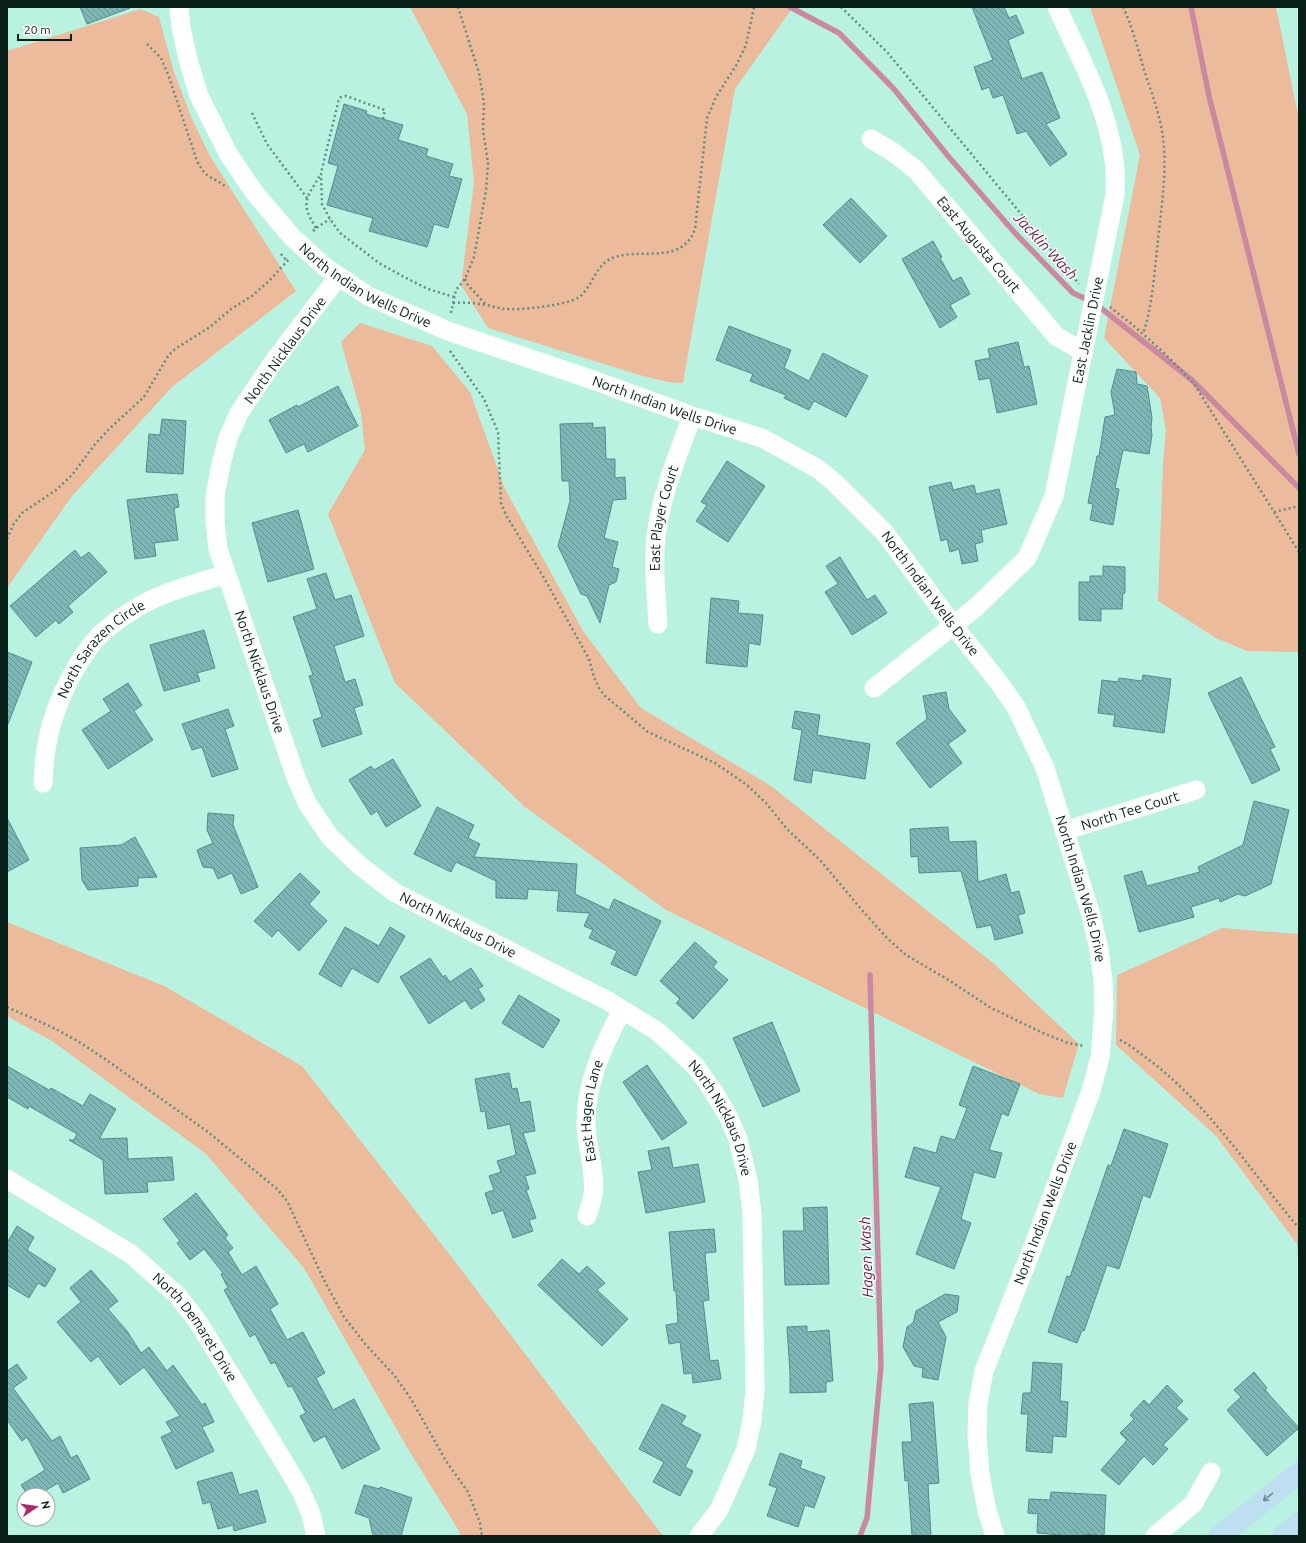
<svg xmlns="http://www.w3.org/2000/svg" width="1306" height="1543" font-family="Ubuntu,sans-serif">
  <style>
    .green { fill: #ebbb9b }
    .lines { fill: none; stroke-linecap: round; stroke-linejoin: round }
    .stream { stroke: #ca88a1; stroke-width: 5.5 }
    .building { fill: url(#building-back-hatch); stroke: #528d8c }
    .path { stroke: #638b80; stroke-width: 2.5; stroke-dasharray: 2 3; stroke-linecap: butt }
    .minor { stroke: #fff; stroke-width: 19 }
    .secondary { stroke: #bddfef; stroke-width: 22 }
    .oneway { stroke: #6c898f }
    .labels { text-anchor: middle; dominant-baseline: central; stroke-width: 3; stroke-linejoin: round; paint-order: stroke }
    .street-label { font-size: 14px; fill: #081f19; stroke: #fff }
    .water-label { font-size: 15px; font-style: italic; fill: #66183e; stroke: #fff }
  </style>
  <defs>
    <pattern id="building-back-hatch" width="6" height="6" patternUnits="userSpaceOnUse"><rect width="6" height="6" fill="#7db8b7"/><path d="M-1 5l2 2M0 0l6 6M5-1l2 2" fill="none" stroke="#649594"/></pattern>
  </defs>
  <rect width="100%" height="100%" fill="#baf2e1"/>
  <!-- green -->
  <path class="green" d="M 410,7 L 793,7 L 735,89 L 683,383 L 669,382 L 646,377 L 488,328 L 461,285 L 474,182 L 467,114 Z
    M 1090,7 L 1276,7 L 1299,120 L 1299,652 L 1247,651 L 1216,638 L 1158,601 L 1163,463 L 1166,430 L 1160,398 L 1104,338 L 1140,155 Z
    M 141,9 L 159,17 L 174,72 L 192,119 L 210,156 L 296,291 L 172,387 L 72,496 L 7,588 L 7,51 Z
    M 360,323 L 432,346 L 470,392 L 505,489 L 583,631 L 641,708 L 771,786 L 993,963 L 1079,1044 L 1063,1098 L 1039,1094 L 666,910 L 525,807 L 395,683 L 328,514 L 365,450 L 361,413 L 341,342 Z
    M 7,922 L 164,986 L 302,1066 L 457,1264 L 663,1536 L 460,1536 L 459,1531 L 408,1449 L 304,1268 L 205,1153 L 52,1041 L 7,1016 Z
    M 1222,928 L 1299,934 L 1299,1259 L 1297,1244 L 1216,1136 L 1116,1045 L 1117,975 Z"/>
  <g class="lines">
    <!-- stream -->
    <path class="stream" d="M 790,7 L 839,33 L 894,89 L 948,156 L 1015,233 L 1073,293 L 1090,301
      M 1191,7 L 1209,96 L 1299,454
      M 1097,305 L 1192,380 L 1299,488
      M 860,1536 L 867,1518 L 881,1366 L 870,975"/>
  </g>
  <!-- building -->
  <path class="building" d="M 80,7 L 129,7 L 130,8 L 87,24 Z
    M 972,7 L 1004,7 L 1009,18 L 1016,15 L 1024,33 L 1008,40 L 1022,79 L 1042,72 L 1060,118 L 1046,124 L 1067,154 L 1050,166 L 1026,131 L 1017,134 L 1003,95 L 993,98 L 989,87 L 982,90 L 974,67 L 993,60 Z
    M 344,104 L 367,111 L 366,114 L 403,125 L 398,140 L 428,149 L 426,156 L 453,164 L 449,176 L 462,179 L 448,228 L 434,224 L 427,247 L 369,231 L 373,218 L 327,205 L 338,166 L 328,163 Z
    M 851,198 L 887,236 L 860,263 L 823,225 Z
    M 933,241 L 942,257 L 940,258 L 953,281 L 961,277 L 970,294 L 950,305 L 957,317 L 940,328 L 902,259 Z
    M 729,326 L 791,350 L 784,368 L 809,381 L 823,353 L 868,376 L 846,417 L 814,401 L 809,410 L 784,398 L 786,395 L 750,381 L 753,374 L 716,360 Z
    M 1018,342 L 1024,367 L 1029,366 L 1037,404 L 997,413 L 990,378 L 979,380 L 975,361 L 990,358 L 988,349 Z
    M 1117,369 L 1136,372 L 1137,384 L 1147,386 L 1152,418 L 1151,427 L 1152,435 L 1149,454 L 1123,450 L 1115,488 L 1119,489 L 1113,525 L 1090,520 L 1093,504 L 1088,503 L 1097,456 L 1099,456 L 1105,417 L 1115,415 L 1111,392 Z
    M 338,386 L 358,426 L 308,452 L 304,444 L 286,453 L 269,420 L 297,405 L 298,407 Z
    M 162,419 L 186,421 L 183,474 L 146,472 L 149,434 L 160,435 Z
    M 593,423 L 593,428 L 605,427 L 606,459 L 615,459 L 615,478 L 625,477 L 626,499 L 613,500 L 604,538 L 618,542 L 612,567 L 619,569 L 616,582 L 609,585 L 600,623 L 587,596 L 581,594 L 558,546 L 570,501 L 569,481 L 562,481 L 560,424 Z
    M 727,461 L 765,486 L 728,542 L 696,521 L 707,505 L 701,502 Z
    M 951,482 L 953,490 L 974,485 L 976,494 L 999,489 L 1007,524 L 981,530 L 983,542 L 975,544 L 978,561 L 962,564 L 959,549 L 950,552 L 947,539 L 941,541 L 929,487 Z
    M 177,494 L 179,507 L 174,508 L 178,540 L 154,543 L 156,556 L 135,559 L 127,500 Z
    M 298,510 L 314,569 L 268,582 L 252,523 Z
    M 75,550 L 81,558 L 89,552 L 107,572 L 68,606 L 73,612 L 59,624 L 56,620 L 36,637 L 10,606 Z
    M 840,557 L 867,600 L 875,595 L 887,613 L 852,635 L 825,592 L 838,584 L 826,566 Z
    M 1103,566 L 1125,567 L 1125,593 L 1123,593 L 1122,609 L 1101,609 L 1101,621 L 1079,620 L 1079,582 L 1090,582 L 1090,576 L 1103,576 Z
    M 326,573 L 335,600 L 351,595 L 364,636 L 334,646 L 345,682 L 355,679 L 363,705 L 354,708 L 362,734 L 322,747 L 313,720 L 322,717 L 309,676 L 313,675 L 293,617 L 317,609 L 307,579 Z
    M 711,598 L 739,601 L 738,613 L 763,615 L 760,645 L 749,643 L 747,667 L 706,663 Z
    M 204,630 L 215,668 L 197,673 L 200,681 L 164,691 L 150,645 Z
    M 7,652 L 32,662 L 8,724 L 7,724 Z
    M 1143,675 L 1171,679 L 1164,733 L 1113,726 L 1115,715 L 1098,713 L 1102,680 L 1118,682 L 1119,678 L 1142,681 Z
    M 1241,677 L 1275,747 L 1270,749 L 1280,770 L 1252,784 L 1208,693 Z
    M 128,683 L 142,705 L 134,711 L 153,740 L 108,769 L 82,730 L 111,711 L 103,699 Z
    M 946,692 L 949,709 L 966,731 L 948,744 L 962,763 L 930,788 L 896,743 L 927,719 L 923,696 Z
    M 228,709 L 234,726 L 225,729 L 238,769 L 212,777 L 202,747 L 192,750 L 182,724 Z
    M 795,711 L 820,715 L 817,735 L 870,744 L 865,779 L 813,770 L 811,783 L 794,780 L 802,730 L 792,728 Z
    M 393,759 L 421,806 L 386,827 L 377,811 L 371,815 L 349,780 L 371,766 L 374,770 Z
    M 1254,801 L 1289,810 L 1271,884 L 1245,896 L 1238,894 L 1220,902 L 1219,898 L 1191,907 L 1194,917 L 1139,932 L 1124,876 L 1142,871 L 1147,886 L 1200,872 L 1198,867 L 1243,845 Z
    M 437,807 L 474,825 L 468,838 L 480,844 L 474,857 L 577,864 L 575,894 L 609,910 L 614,899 L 661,921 L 636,976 L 611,964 L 617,951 L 589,938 L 593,930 L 584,926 L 590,913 L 557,911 L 559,891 L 528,889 L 527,899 L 496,898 L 496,881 L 456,862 L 451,872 L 414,854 Z
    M 208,813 L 234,815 L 233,825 L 258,887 L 241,894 L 232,873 L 218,879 L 213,868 L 203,867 L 197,850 L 213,843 L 207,830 Z
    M 7,818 L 29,860 L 7,872 Z
    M 948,827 L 949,842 L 976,841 L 978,882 L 1006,874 L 1011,893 L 1019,891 L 1025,913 L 1018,915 L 1023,933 L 995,940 L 991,925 L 977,928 L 961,871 L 919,873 L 918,856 L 911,857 L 910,829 Z
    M 135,837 L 157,877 L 138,878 L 138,886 L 88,890 L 82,880 L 80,848 L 121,845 Z
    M 300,873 L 320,892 L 309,904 L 327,921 L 299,951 L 278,930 L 272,937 L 254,921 Z
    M 345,927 L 379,946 L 390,927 L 405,936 L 378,983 L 352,968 L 341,987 L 319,974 Z
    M 695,942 L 717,962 L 713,967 L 728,980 L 693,1019 L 676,1003 L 680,999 L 660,981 Z
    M 430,958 L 443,977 L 445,975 L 450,982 L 471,968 L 483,986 L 478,989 L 485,1000 L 471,1009 L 465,1000 L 429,1024 L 400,977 Z
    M 519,995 L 560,1020 L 543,1048 L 502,1023 Z
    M 772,1022 L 800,1091 L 763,1107 L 733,1038 Z
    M 647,1065 L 687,1123 L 662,1140 L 623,1082 Z
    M 7,1066 L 49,1090 L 51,1088 L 83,1106 L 90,1094 L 116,1109 L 99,1139 L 127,1138 L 128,1159 L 172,1157 L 174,1180 L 147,1182 L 148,1192 L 105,1194 L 103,1160 L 69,1140 L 74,1140 L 77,1134 L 29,1106 L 28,1109 L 7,1097 Z
    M 973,1066 L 1020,1084 L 1008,1116 L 1002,1113 L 989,1150 L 1002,1153 L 995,1178 L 974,1172 L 961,1219 L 971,1223 L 954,1269 L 916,1254 L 941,1187 L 905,1177 L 914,1147 L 936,1153 L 941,1136 L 955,1140 L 967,1108 L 959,1105 Z
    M 509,1073 L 512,1089 L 517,1088 L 520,1103 L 530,1101 L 535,1131 L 523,1133 L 536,1173 L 525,1176 L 529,1189 L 526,1190 L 536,1218 L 529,1220 L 533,1231 L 513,1238 L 503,1210 L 492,1214 L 485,1193 L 494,1190 L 489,1176 L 501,1172 L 497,1161 L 516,1155 L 510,1124 L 488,1129 L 485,1111 L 481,1112 L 475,1079 Z
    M 1124,1129 L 1168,1144 L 1150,1198 L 1143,1195 L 1119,1269 L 1107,1265 L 1084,1331 L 1082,1330 L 1077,1343 L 1048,1332 L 1067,1276 L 1070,1277 L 1108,1165 L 1111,1166 Z
    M 669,1147 L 673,1168 L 698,1164 L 705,1202 L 646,1213 L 638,1172 L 652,1170 L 648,1151 Z
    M 196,1193 L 228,1235 L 225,1238 L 233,1248 L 228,1252 L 242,1275 L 256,1266 L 278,1304 L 270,1309 L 287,1340 L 303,1332 L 325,1373 L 316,1378 L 333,1410 L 354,1399 L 380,1449 L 342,1469 L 325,1436 L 314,1442 L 300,1416 L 306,1413 L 292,1386 L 288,1387 L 275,1362 L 271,1364 L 255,1334 L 250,1337 L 224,1290 L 228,1288 L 221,1274 L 223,1273 L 204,1249 L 190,1260 L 177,1243 L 180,1241 L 163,1219 Z
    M 827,1207 L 829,1284 L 785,1285 L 783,1231 L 804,1231 L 803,1208 Z
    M 17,1226 L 34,1237 L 27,1250 L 56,1269 L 45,1287 L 38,1283 L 29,1298 L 7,1285 L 7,1243 Z
    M 714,1229 L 716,1252 L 705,1253 L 709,1300 L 703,1301 L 710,1361 L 718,1360 L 721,1379 L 693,1383 L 692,1373 L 684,1374 L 680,1342 L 669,1344 L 666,1325 L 678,1323 L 676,1291 L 674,1291 L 669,1232 Z
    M 562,1259 L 579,1274 L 587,1266 L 605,1283 L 597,1290 L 628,1319 L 602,1346 L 538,1285 Z
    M 91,1270 L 118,1301 L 108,1309 L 127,1331 L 141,1353 L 149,1347 L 167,1371 L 173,1365 L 202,1405 L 205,1403 L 214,1422 L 202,1427 L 214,1451 L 176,1469 L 161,1437 L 172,1432 L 166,1422 L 180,1416 L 144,1367 L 120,1385 L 98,1356 L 91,1362 L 57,1322 L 81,1302 L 70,1288 Z
    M 945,1294 L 959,1296 L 957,1312 L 938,1322 L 946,1337 L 938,1380 L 922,1377 L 923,1368 L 914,1366 L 903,1347 L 907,1327 L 913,1323 L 916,1311 Z
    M 807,1326 L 807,1332 L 829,1330 L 833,1381 L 826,1382 L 826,1392 L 790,1393 L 790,1373 L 787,1327 Z
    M 1033,1362 L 1062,1364 L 1060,1401 L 1068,1402 L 1066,1437 L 1053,1436 L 1052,1453 L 1026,1451 L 1028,1414 L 1021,1414 L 1023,1393 L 1031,1393 Z
    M 17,1364 L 27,1378 L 13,1388 L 52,1441 L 60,1436 L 71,1458 L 77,1455 L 90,1479 L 63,1493 L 58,1483 L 38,1495 L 28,1495 L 21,1485 L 45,1470 L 27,1437 L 22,1441 L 7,1420 L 7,1371 Z
    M 1254,1372 L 1267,1388 L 1265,1390 L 1299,1428 L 1267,1456 L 1227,1410 L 1241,1397 L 1234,1390 Z
    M 1167,1385 L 1183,1401 L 1176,1408 L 1188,1419 L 1163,1445 L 1168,1449 L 1153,1465 L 1144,1456 L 1119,1485 L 1101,1470 L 1127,1440 L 1120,1433 L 1134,1419 L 1130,1415 L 1144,1400 L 1149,1405 Z
    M 933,1402 L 939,1483 L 928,1484 L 931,1536 L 912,1536 L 908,1480 L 905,1481 L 902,1442 L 912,1442 L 909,1404 Z
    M 662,1404 L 686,1416 L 681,1424 L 701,1435 L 685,1467 L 693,1471 L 680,1496 L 653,1482 L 664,1462 L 639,1449 Z
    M 780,1453 L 802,1461 L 800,1468 L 825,1477 L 814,1508 L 805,1505 L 798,1527 L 767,1516 L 777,1488 L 769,1485 Z
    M 232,1472 L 239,1495 L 257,1490 L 266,1522 L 234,1531 L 233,1525 L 218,1529 L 210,1502 L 203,1504 L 197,1482 Z
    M 364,1485 L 380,1489 L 380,1487 L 412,1498 L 401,1536 L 373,1536 L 369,1518 L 355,1513 Z
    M 1051,1492 L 1106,1495 L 1104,1536 L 1083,1534 L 1083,1536 L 1062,1536 L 1062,1535 L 1037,1533 L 1038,1514 L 1028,1513 L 1029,1499 L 1050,1500 Z"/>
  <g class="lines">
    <!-- path -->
    <path class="path" d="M 841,7 L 887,52 L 1079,284
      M 1123,7 C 1134,30 1139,55 1147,79 C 1155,102 1163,125 1164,150 C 1166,183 1160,217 1157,250 C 1154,277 1152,307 1143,334
      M 147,44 L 161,58 L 169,77 L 197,161 C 207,181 214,176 227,188
      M 252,113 L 267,144 L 307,198
      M 383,119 L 385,110 L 346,96 L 341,97 L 339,99 L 321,173 L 322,204 L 330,219 L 340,233 L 379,263 L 404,277 L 428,289 L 454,297
      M 316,228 C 299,201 307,198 321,174
      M 313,231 L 316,228 L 330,219
      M 281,254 L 287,261
      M 465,279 L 468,285 L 486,305
      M 453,303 C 464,302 475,303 486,305 C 492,306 498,308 504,309 C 520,310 566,306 579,297 C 594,286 595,263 615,257 C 643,248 682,265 695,229 L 707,118 L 716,97 L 737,64 L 746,45 L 754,7
      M 1110,307 C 1140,330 1169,356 1194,384 L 1299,552
      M 451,313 L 456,290 L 465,279 L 474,257 L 486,191 L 488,163 L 483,130 L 484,103 L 479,73 L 458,7
      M 450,351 L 484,399 L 498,432 L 501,503 L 506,515 L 544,578 L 589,659 L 594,677 L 599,688 L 604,695 L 648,732 L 715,763 L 747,785 L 766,803 L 787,829 L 820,860 L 861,909 L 886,937 L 906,955 L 947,979 L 991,1008 L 1043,1033 L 1068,1043 L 1084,1046
      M 1274,512 L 1299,506
      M 7,539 L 13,525 L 22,513 L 56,490 L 72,475 L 96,443 L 110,428 L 144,397 L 168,356 L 175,349 L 210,327 L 231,309 L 252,296 L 269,281 L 289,259
      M 7,1007 L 52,1027 L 76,1040 L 105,1059 L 208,1132 L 277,1189 L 287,1201 L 323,1278 L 344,1317 L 367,1346 L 394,1375 L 411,1399 L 446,1461 L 468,1492 L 480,1523 L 482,1536
      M 1120,1040 C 1131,1045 1142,1055 1152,1062 C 1211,1108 1251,1172 1299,1228"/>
    <!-- minor -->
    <g class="minor">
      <path id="s1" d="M 179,7 L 181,28 L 189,63 L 199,96 L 229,155 L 254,192 L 292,237 L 325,267 L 368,296 L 448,331 L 593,380 L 692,416 L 762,438 L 818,469 L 834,482 L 885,533 L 953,625 L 997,680 L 1016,707 L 1045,768 L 1091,915 L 1099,949 L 1103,981 L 1104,1008 L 1100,1057 L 1091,1091 L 1034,1244 L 984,1371 L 978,1403 L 977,1435 L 980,1474 L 987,1511 L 995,1536"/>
      <path id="s2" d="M 871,139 L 893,152 L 916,170 L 1056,336 L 1084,352"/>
      <path id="s3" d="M 338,277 L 274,361 L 239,413 L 228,438 L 221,464 L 215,496 L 215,522 L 218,549 L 295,775 L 307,803 L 330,837 L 358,864 L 394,892 L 608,1001 L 657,1031 L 675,1047 L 696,1067 L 713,1091 L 728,1116 L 738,1139 L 748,1180 L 752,1214 L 755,1390 L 752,1420 L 746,1449 L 719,1510 L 699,1536"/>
      <path id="s4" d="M 658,624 C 656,594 653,565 656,536 C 661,495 678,455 692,416"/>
      <path id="s5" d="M 874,688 L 975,608 L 1027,558 L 1054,496 L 1115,195 C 1115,184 1116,172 1114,161 C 1108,107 1079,56 1057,7"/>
      <path id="s6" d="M 43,783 C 44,770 44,756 47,744 C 52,712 71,671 91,645 C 102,631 118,619 133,610 C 161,592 195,584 226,574"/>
      <path id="s7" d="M 1064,831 L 1196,790"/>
      <path id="s8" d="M 7,1179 L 131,1254 L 178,1296 L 198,1322 L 284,1462 L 300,1489 L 311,1514 L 316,1536"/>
      <path id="s9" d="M 587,1216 C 589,1209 592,1202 593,1195 C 596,1172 587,1148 586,1126 C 585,1084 603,1046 622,1010"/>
      <path d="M 1155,1536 L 1193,1504 L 1211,1472"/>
    </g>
    <!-- secondary -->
    <path class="secondary" d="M 1220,1536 L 1299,1473
      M 1283,1536 L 1299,1523"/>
  </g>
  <!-- one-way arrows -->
  <defs><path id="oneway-shaft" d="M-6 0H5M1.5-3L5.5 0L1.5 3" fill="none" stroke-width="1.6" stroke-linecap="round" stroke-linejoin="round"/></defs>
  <use class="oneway" href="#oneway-shaft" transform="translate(1268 1497) rotate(141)"/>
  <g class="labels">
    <!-- street labels -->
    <g class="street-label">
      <text stroke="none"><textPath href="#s2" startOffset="152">East Augusta Court</textPath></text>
      <text stroke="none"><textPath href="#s1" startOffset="350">North Indian Wells Drive</textPath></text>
      <text stroke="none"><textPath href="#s5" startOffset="438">East Jacklin Drive</textPath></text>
      <text transform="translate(285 350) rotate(-54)">North Nicklaus Drive</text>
      <text stroke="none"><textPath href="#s1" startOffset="674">North Indian Wells Drive</textPath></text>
      <text stroke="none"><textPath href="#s4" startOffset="107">East Player Court</textPath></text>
      <text stroke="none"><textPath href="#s1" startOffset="1009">North Indian Wells Drive</textPath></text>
      <text stroke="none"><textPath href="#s6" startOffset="152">North Sarazen Circle</textPath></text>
      <text stroke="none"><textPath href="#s3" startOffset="438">North Nicklaus Drive</textPath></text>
      <text stroke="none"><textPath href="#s7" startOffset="69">North Tee Court</textPath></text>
      <text stroke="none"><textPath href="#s1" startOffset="1345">North Indian Wells Drive</textPath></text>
      <text stroke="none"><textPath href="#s3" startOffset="775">North Nicklaus Drive</textPath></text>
      <text stroke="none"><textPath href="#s9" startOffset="107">East Hagen Lane</textPath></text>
      <text stroke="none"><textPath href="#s3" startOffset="1111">North Nicklaus Drive</textPath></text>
      <text transform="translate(1045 1213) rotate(-69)">North Indian Wells Drive</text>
      <text stroke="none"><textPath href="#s8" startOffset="243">North Demaret Drive</textPath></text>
    </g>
    <!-- water labels -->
    <g class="water-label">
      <text transform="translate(1046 246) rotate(47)">Jacklin Wash</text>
      <text transform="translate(866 1257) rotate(-92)">Hagen Wash</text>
    </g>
  </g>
  <!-- border -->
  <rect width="1306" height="1543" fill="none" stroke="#081f19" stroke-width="16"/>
  <!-- north arrow -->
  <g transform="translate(36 1507) rotate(77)"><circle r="19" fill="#ffffff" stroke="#9ca5a3"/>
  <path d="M0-3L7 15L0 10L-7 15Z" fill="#b0296d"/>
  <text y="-6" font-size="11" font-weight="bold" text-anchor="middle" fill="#081f19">N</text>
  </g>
  <!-- scale -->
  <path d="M18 34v6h53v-6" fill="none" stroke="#081f19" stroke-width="2"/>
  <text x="24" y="34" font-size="12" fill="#081f19" stroke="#ffffff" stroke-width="3" paint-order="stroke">20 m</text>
</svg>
